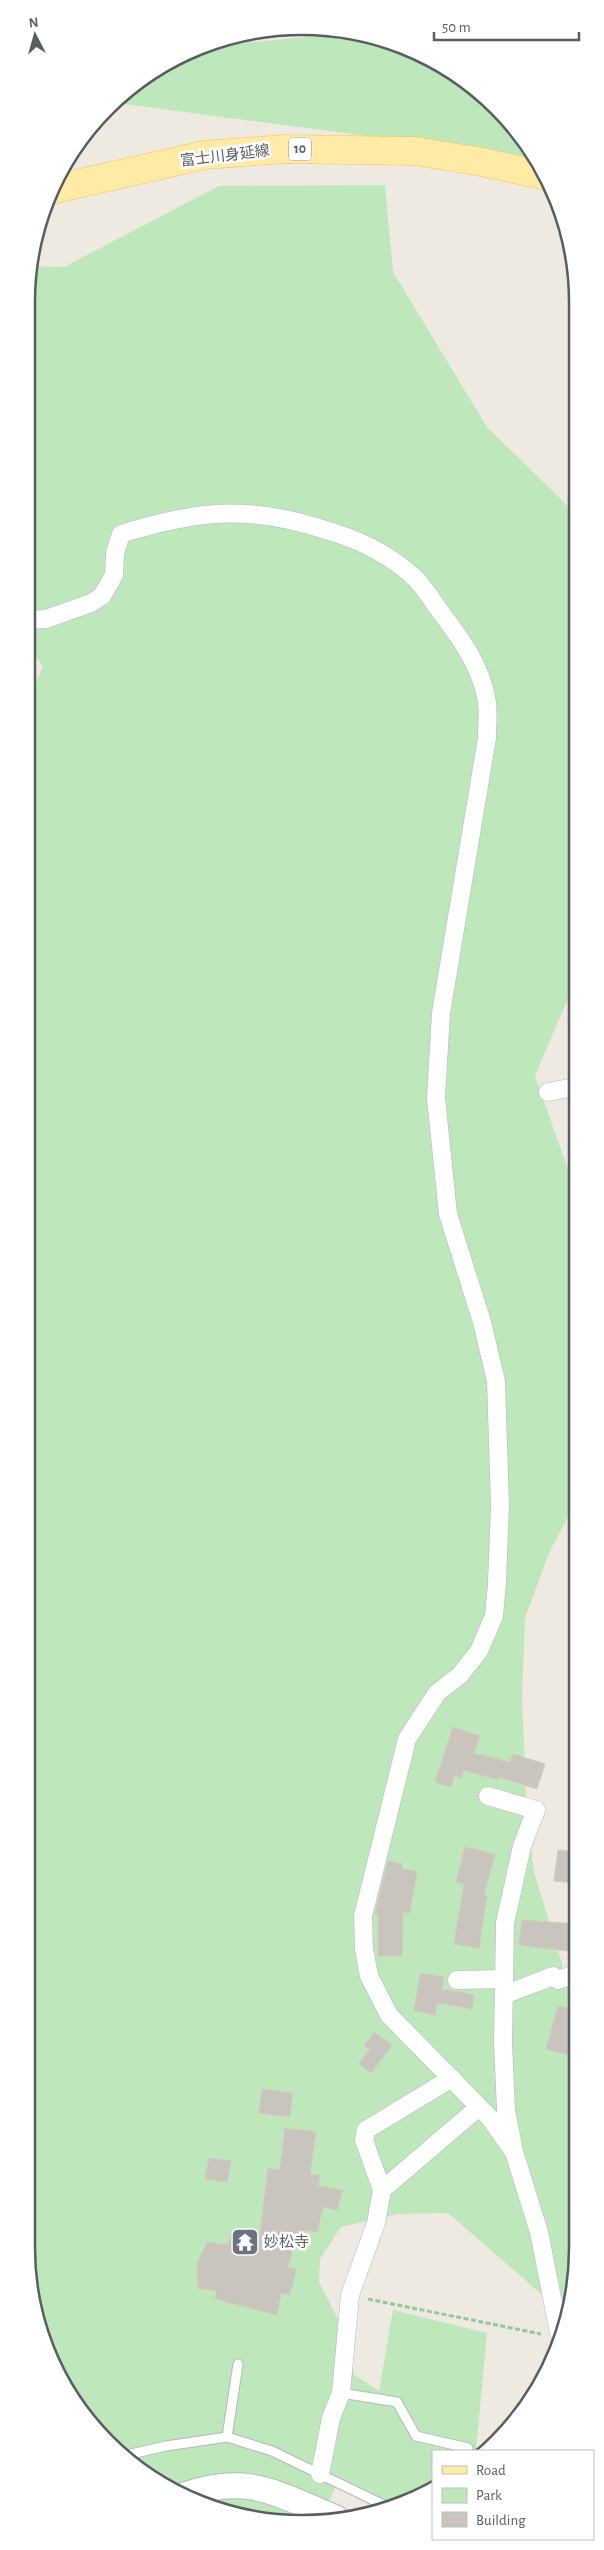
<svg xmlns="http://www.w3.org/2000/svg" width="604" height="2550" font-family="'Alegreya Sans','Noto Sans JP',sans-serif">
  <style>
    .green { fill: #bee7bb }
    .building { fill: #c9c4be; stroke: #d3cbbf }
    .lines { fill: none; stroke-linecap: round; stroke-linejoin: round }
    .lane-casing { stroke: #b4b8bd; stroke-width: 11 }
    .street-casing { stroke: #b4b8bd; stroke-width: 19 }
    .secondary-casing { stroke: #b5b9bf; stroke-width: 27 }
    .primary-casing { stroke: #fac04d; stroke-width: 29 }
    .path { stroke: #93c9a0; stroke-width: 3; stroke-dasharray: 5 2.5; stroke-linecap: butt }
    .lane { stroke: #fff; stroke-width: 9 }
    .street { stroke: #fff; stroke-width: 18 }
    .secondary { stroke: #fff; stroke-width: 25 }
    .primary { stroke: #ffeba5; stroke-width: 28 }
    .labels { text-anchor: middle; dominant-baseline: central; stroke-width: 5; stroke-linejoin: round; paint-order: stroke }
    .shield { fill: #fff; stroke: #8b8e92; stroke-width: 1 }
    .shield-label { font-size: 14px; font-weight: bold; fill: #595e63 }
    .street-label { font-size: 15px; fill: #595e63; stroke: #fff }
    .worship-label { font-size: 15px; fill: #5b616d; stroke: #fff; text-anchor: start }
    .rim { fill: none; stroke: #595e63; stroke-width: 2.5 }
  </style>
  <rect width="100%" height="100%" fill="#eeeae1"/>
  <!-- green -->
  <path class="green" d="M 351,33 L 424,55 L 497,107 L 533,158 L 117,103 L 134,83 L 209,46 Z
    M 385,185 L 393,272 L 487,427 L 575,513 L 575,982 L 535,1076 L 575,1189 L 575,1503 L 549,1553 L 525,1618 L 522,1698 L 527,1814 L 534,1872 L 575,2006 L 575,2284 L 567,2310 L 547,2299 L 448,2213 L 397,2214 L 341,2227 L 320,2259 L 319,2282 L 340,2323 L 354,2375 L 379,2391 L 393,2310 L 487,2333 L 476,2451 L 433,2451 L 433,2485 L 389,2507 L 337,2482 L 331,2498 L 316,2520 L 284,2523 L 180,2495 L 95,2430 L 47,2353 L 26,2248 L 28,699 L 43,667 L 28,645 L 29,266 L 64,267 L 219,186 Z"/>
  <!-- building -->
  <path class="building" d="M 453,1727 L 480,1736 L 474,1753 L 510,1762 L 513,1754 L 545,1764 L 537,1789 L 499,1777 L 498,1780 L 464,1770 L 461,1778 L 454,1776 L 451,1787 L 435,1782 Z
    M 465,1847 L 495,1854 L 484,1896 L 487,1896 L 479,1948 L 454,1944 L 464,1884 L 456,1882 Z
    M 558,1850 L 575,1852 L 575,1883 L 554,1881 Z
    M 388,1861 L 402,1864 L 402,1869 L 417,1871 L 410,1913 L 403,1912 L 402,1956 L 378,1956 L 378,1914 L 375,1913 Z
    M 522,1920 L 575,1924 L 575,1952 L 519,1945 Z
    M 420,1973 L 444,1977 L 442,1989 L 474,1995 L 472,2009 L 437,2003 L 435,2015 L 414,2011 Z
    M 558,2006 L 575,2010 L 575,2044 L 572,2056 L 546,2049 Z
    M 374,2032 L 392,2045 L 371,2073 L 359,2064 L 370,2049 L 364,2046 Z
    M 262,2089 L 293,2093 L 290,2117 L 259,2113 Z
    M 285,2128 L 316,2132 L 310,2174 L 320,2176 L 318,2186 L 343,2190 L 337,2210 L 323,2207 L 317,2232 L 298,2230 L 288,2267 L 296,2269 L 290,2295 L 281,2293 L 277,2315 L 215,2299 L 217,2291 L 198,2288 L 197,2264 L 207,2242 L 228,2245 L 231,2235 L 259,2241 L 268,2168 L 280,2170 Z
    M 209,2158 L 231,2161 L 227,2182 L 205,2179 Z"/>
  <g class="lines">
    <!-- lane casing -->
    <g class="lane-casing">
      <path id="lane" d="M 341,2393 L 397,2402 L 416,2436 L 468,2448
        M 227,2437 L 238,2364
        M 127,2455 L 166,2446 L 227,2437 L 272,2451 L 388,2507"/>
    </g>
    <!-- street casing -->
    <g class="street-casing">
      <path id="street" d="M 28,620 L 46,619 L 91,603 L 102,596 L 114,575 L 115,553 L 121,534 C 201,509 252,505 332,532 C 365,542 392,556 417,580 C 426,590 434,603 442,614 C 461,639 480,665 486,697 C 489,710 487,725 487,738 L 441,1013 L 436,1098 L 448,1214 L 482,1322 L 496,1381 L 500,1505 L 497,1583 L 494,1616 L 479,1651 L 460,1675 L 437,1693 L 407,1739 L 363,1916 L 364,1949 L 369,1976 L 389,2015 L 490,2118 L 514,2152
        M 548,1092 L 575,1087
        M 488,1796 L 536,1810 L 522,1846 L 505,1923 L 503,2042 L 506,2110 L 514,2152 L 539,2232 L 559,2333
        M 457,1980 L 504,1979
        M 504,1995 L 553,1976 L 558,1980 L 575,1974
        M 382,2190 L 479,2107
        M 320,2474 L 331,2418 L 341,2393 L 350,2295 L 376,2223 L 382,2190 L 364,2140 L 366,2130 L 452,2078"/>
    </g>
    <!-- secondary casing -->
    <g class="secondary-casing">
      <path id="secondary" d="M 182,2496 C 247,2472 277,2494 336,2518"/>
    </g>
    <!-- primary casing -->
    <g class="primary-casing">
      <path id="primary" d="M 55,189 L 204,155 L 285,149 L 415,151 L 482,162 L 547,176"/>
    </g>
    <!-- path -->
    <path class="path" d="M 368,2299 L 541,2334"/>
    <!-- lane -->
    <use href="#lane" class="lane"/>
    <!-- street -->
    <use href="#street" class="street"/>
    <!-- secondary -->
    <use href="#secondary" class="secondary"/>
    <!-- primary -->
    <use href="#primary" class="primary"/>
  </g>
  <!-- icons -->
  <defs>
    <g id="temple-square" transform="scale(1.4375)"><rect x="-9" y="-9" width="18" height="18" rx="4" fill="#6b7280" stroke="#fff"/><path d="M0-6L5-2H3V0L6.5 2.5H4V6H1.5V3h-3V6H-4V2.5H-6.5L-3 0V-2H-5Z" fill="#fff"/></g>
  </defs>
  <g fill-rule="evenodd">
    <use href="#temple-square" x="245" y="2242"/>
  </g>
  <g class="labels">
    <!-- shield labels -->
    <rect class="shield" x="289" y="137.5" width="22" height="23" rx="4"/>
    <g class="shield-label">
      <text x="300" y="149">10</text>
    </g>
    <!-- street labels -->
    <g class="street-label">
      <text transform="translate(225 156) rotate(-7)">富士川身延線</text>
    </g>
    <!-- worship labels -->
    <g class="worship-label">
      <text x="264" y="2242">妙松寺</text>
    </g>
  </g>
  <!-- crop -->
  <path d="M0 0H604V2550H0ZM302 35H302A267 267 0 0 1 569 302V2248A267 267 0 0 1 302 2515H302A267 267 0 0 1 35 2248V302A267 267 0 0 1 302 35Z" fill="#fff" fill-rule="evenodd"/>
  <path class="rim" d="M302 35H302A267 267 0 0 1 569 302V2248A267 267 0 0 1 302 2515H302A267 267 0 0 1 35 2248V302A267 267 0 0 1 302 35Z"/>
  <!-- legend -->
  <rect x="432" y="2450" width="162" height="90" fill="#ffffff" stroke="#bdbfc1"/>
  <rect x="442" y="2466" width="25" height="8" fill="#ffeba5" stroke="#bdbfc1"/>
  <text x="476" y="2475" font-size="15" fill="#595e63">Road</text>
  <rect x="442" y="2488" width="25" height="15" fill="#bee7bb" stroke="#bdbfc1"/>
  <text x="476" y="2500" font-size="15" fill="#595e63">Park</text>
  <rect x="442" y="2512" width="25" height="15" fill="#c9c4be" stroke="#bdbfc1"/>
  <text x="476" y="2525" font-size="15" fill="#595e63">Building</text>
  <!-- north arrow -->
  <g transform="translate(35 35) rotate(354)" stroke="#ffffff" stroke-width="4" paint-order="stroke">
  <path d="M0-4L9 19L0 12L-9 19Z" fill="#595e63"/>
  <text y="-8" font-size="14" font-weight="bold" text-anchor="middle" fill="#595e63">N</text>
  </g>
  <!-- scale -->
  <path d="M434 32v8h145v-8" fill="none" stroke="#595e63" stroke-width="2.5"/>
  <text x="442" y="32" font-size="15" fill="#595e63" stroke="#ffffff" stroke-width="4" paint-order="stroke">50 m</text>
</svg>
